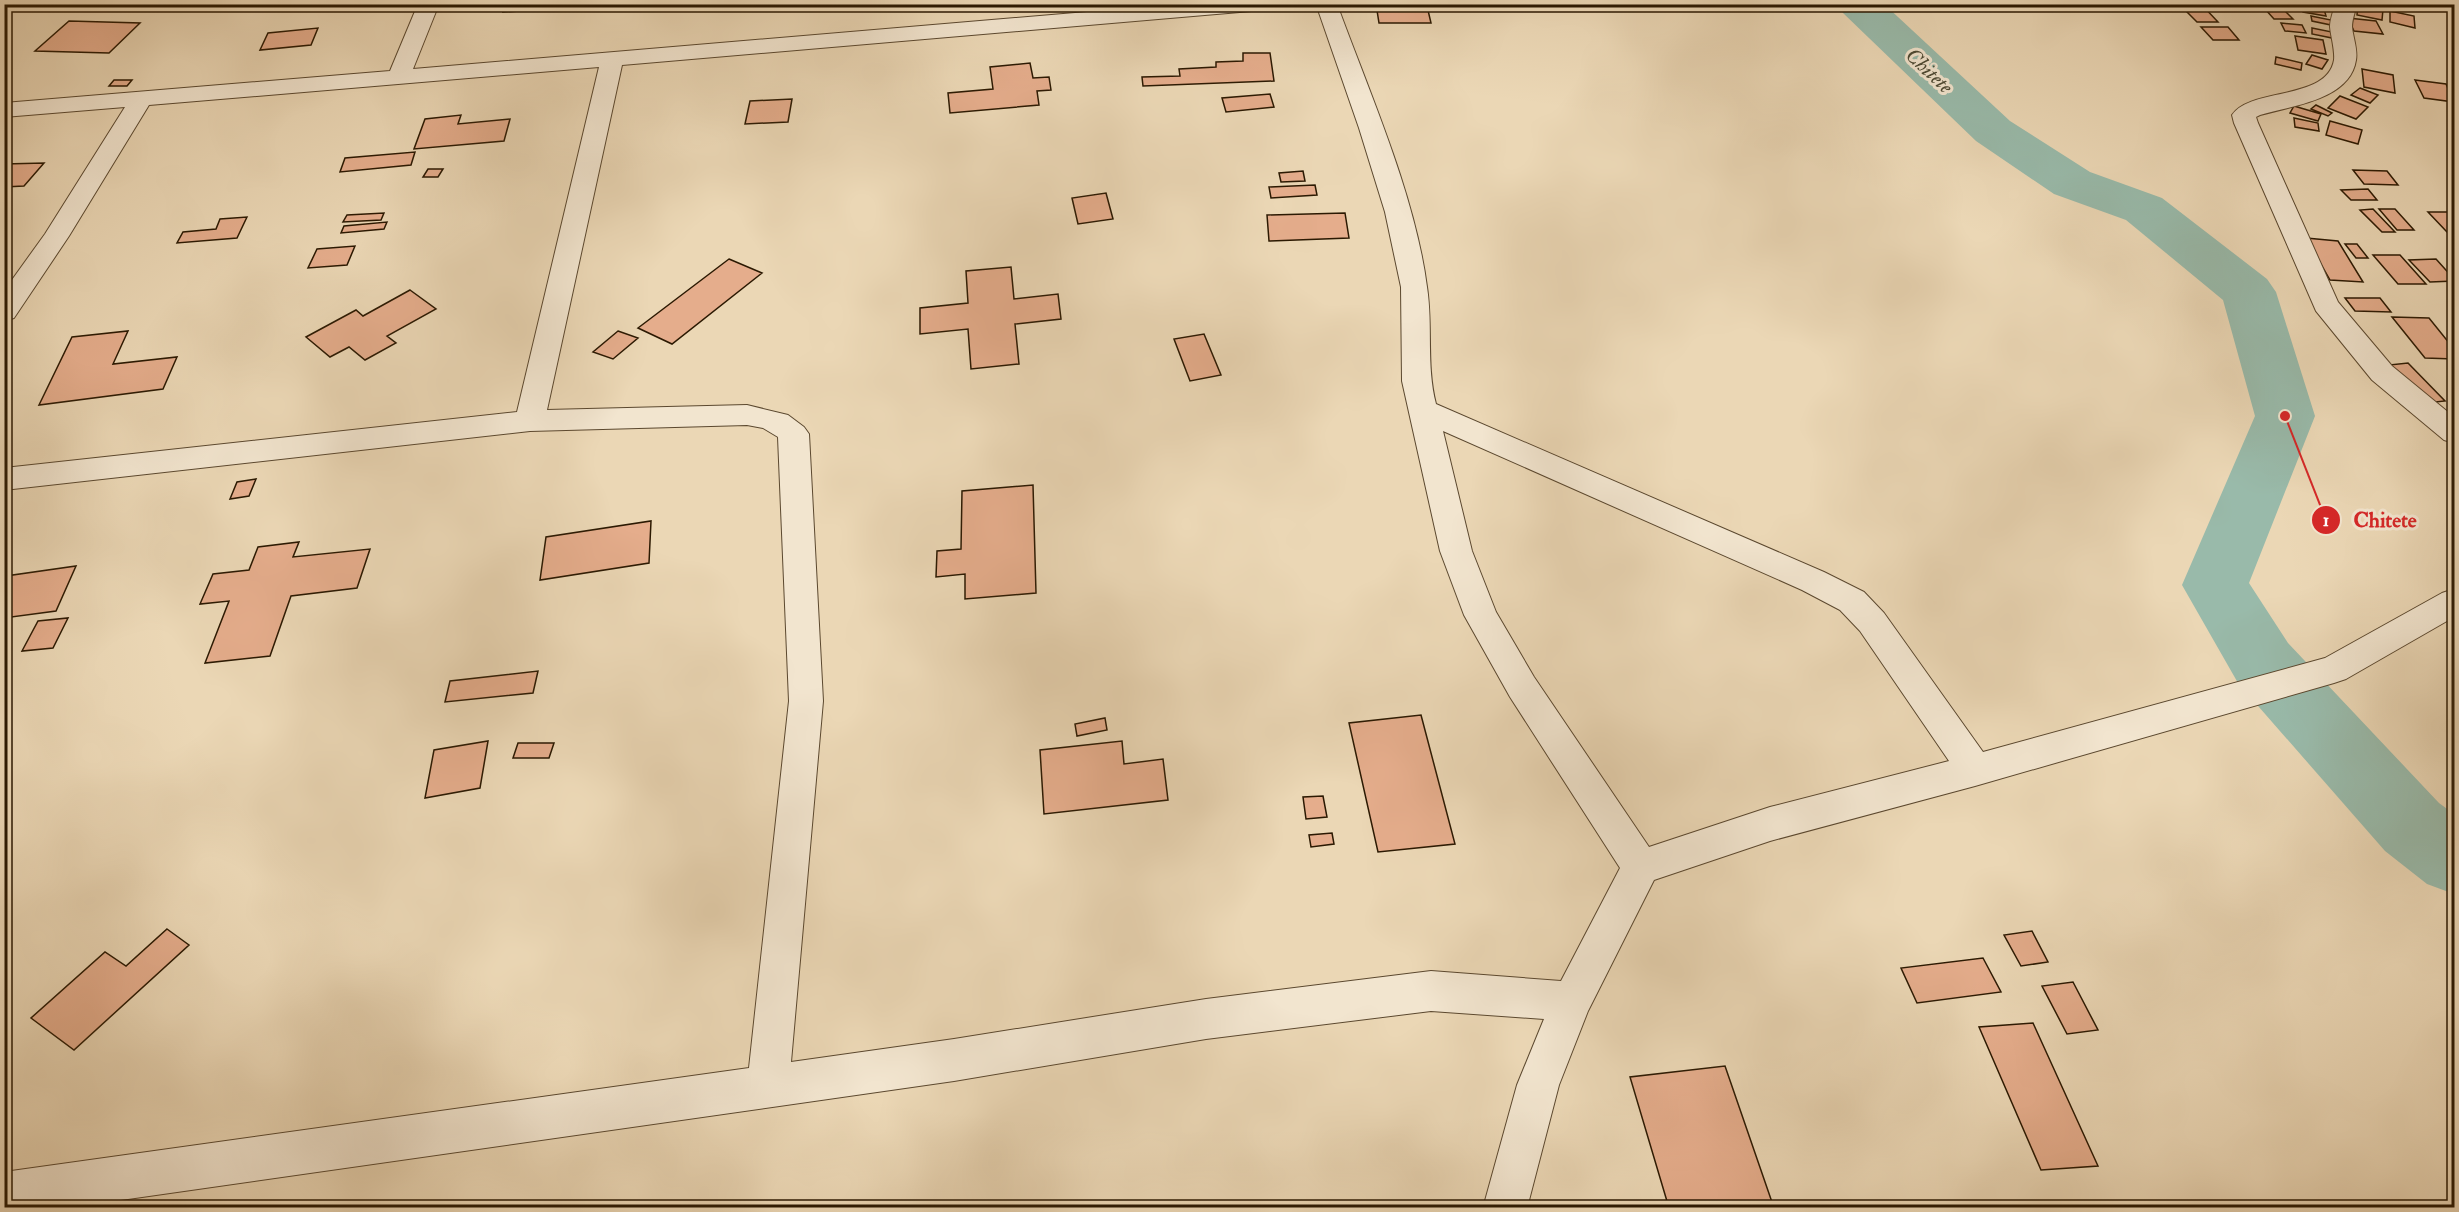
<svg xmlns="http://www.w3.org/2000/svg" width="2459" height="1212" font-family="'IM FELL Double Pica',serif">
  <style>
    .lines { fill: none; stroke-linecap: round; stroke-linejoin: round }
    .river { fill: #99baaa; fill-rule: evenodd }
    .building { fill: #e5ad8c; stroke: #2b1902; stroke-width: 1.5 }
    .minor-casing { stroke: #5b482f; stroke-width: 2 }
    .minor { fill: #f2e5cf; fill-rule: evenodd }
    .labels { text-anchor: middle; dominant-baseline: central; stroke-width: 6; stroke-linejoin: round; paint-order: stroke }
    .water-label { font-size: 21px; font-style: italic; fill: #4c4934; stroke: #f2e5cf }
    .leader { fill: none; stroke: #d62828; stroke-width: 2 }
    .callout-dot { fill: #d62828; stroke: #f2e5cf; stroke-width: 2 }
    .mark-label { font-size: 18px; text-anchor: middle; font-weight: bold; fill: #fff }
    .callout-label { font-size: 21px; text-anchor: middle; font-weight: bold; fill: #d62828; stroke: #f2e5cf; stroke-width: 6; stroke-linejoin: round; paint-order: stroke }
  </style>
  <rect width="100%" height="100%" fill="#ebd7b5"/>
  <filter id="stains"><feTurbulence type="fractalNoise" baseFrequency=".00333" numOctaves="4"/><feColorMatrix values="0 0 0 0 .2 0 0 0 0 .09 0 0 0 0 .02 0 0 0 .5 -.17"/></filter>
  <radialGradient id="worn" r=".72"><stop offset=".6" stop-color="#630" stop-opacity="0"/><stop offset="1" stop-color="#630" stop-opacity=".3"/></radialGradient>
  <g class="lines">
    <!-- river -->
    <path class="river" d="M 1837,4 L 1884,4 L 2010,121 L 2090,172 L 2162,198 L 2267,279 L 2276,292 L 2315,416 L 2249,583 L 2288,643 L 2439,803 L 2454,814 L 2454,894 L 2427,884 L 2385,851 L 2238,683 L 2182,585 L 2255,416 L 2223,300 L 2126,220 L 2054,194 L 1976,141 L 1843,13 Z"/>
  </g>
  <!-- building -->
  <path class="building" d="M 506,4 L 555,4 L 554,9 L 503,12 Z
    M 1376,4 L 1435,4 L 1435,6 L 1427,6 L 1431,23 L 1379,23 Z
    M 2179,4 L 2201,4 L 2218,22 L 2197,22 Z
    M 2358,4 L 2383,9 L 2382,20 L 2357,15 Z
    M 2399,4 L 2426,4 L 2429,10 L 2401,7 Z
    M 2301,6 L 2324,9 L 2326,16 L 2303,12 Z
    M 2265,9 L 2283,9 L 2293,19 L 2274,19 Z
    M 2390,11 L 2414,16 L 2415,28 L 2390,22 Z
    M 2311,16 L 2331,20 L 2331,25 L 2312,21 Z
    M 2348,18 L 2376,21 L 2383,34 L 2354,31 Z
    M 69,21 L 140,23 L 109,53 L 35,51 Z
    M 2281,23 L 2302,25 L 2306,33 L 2285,31 Z
    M 2201,27 L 2228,27 L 2239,40 L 2213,40 Z
    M 318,28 L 311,45 L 260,50 L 268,33 Z
    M 2312,28 L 2332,32 L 2332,38 L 2312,34 Z
    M 2295,36 L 2323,40 L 2326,54 L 2298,50 Z
    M 1243,53 L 1270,53 L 1274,81 L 1143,86 L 1142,77 L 1180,76 L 1179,69 L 1216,67 L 1216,62 L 1243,61 Z
    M 2312,55 L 2328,60 L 2322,69 L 2306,64 Z
    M 2276,57 L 2302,63 L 2301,70 L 2275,64 Z
    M 1030,63 L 1033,78 L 1049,77 L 1051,90 L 1037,91 L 1039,105 L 950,113 L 948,93 L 993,89 L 990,67 Z
    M 2362,69 L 2393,75 L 2395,93 L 2364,87 Z
    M 114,80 L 132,80 L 127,86 L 109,86 Z
    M 2415,80 L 2446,84 L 2454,102 L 2424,98 Z
    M 2360,88 L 2378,95 L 2370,103 L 2351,95 Z
    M 1270,94 L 1274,107 L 1226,112 L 1222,98 Z
    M 2340,96 L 2368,107 L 2356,119 L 2328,108 Z
    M 792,99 L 788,122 L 745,124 L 750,101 Z
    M 2316,105 L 2332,113 L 2328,116 L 2311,109 Z
    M 2294,106 L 2321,114 L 2318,121 L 2290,113 Z
    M 461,115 L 458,124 L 510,119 L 504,141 L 414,149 L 425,119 Z
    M 2294,118 L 2318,123 L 2319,131 L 2295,127 Z
    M 2330,121 L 2362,130 L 2358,144 L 2326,135 Z
    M 415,152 L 411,165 L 340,172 L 345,158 Z
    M 44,163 L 24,186 L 4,187 L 4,164 Z
    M 428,169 L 443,169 L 438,177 L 423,177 Z
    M 2353,170 L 2387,171 L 2398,185 L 2364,184 Z
    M 1303,171 L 1305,181 L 1281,182 L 1279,173 Z
    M 1315,185 L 1317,195 L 1271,198 L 1269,187 Z
    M 2368,189 L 2377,200 L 2351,200 L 2341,190 Z
    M 1106,193 L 1113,219 L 1078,224 L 1072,198 Z
    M 2373,209 L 2395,232 L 2382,232 L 2360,210 Z
    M 2379,209 L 2395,209 L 2414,230 L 2397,230 Z
    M 2428,212 L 2454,212 L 2454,232 L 2447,232 Z
    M 384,213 L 381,220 L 343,222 L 347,215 Z
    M 1345,213 L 1349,238 L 1269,241 L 1267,215 Z
    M 247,217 L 237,238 L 177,243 L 183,232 L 216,229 L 220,219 Z
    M 387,222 L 384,229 L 341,233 L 344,226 Z
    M 2306,238 L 2338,241 L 2363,282 L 2330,280 Z
    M 2345,244 L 2357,244 L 2368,258 L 2356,258 Z
    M 355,246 L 347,265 L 308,268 L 317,249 Z
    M 2373,255 L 2400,255 L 2426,284 L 2398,284 Z
    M 729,259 L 762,273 L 672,344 L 638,328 Z
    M 2436,259 L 2454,279 L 2454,281 L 2430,282 L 2409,260 Z
    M 1011,267 L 1014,299 L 1058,294 L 1061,319 L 1015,324 L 1019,364 L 971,369 L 968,329 L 920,334 L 920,308 L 968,303 L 966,271 Z
    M 410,290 L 436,309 L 387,336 L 396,343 L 365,360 L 349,347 L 330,357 L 306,337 L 356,310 L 363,316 Z
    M 2345,298 L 2380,298 L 2391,312 L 2355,311 Z
    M 2392,317 L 2429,318 L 2454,349 L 2454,359 L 2425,358 Z
    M 128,331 L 113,364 L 177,357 L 163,389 L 39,405 L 72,337 Z
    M 618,331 L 638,338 L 613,359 L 593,352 Z
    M 1204,334 L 1221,375 L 1190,381 L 1174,339 Z
    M 2408,363 L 2445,401 L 2426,403 L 2389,365 Z
    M 256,479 L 249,496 L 230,499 L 237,482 Z
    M 1033,485 L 1036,593 L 965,599 L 965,574 L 936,577 L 937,551 L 961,549 L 962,491 Z
    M 651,521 L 649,563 L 540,580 L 546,537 Z
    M 299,542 L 293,557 L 370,549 L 357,588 L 291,596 L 270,656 L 205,663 L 229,601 L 200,604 L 213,574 L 249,570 L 258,547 Z
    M 76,566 L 56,611 L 4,618 L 6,576 Z
    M 68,618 L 53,648 L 22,651 L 38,621 Z
    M 538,671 L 533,693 L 445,702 L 450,681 Z
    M 1421,715 L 1455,844 L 1378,852 L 1349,723 Z
    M 1105,718 L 1107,730 L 1077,736 L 1075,724 Z
    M 488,741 L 480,788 L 425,798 L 434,750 Z
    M 1122,741 L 1124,764 L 1163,759 L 1168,800 L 1044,814 L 1040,750 Z
    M 518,743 L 554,743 L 549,758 L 513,758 Z
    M 1323,796 L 1327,817 L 1306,819 L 1303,797 Z
    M 1332,833 L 1334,844 L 1311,847 L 1309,835 Z
    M 167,929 L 189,945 L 74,1050 L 31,1018 L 105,952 L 126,966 Z
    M 2032,931 L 2048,962 L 2021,966 L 2004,935 Z
    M 1983,958 L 2001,992 L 1917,1003 L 1901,968 Z
    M 2073,982 L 2098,1030 L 2067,1034 L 2042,986 Z
    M 2033,1023 L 2098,1166 L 2041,1170 L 1979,1027 Z
    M 1725,1066 L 1774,1208 L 1669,1208 L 1630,1077 Z"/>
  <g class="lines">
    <!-- minor casing -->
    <g class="minor-casing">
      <path id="minor" d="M 418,4 L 439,4 L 413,69 L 1181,4 L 1273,4 L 1271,9 L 1263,10 L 622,65 L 547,410 L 747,405 L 788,415 L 804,427 L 809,434 L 823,701 L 791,1062 L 954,1039 L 1206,999 L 1431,971 L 1561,981 L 1620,868 L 1510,697 L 1464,615 L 1440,551 L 1402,381 L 1401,287 L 1385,212 L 1359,128 L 1316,4 L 1337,4 C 1369,92 1415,194 1427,287 C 1433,326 1426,365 1436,404 L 1824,572 L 1864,592 L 1884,613 L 1983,752 L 2325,658 L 2442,593 L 2454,589 L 2454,617 L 2346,679 L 2334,683 L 1975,786 L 1770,841 L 1654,880 L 1588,1011 L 1559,1085 L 1527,1208 L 1483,1208 L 1517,1085 L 1544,1019 L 1431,1011 L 1206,1039 L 954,1081 L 65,1208 L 4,1208 L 4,1172 L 749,1068 L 789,701 L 778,437 L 763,428 L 747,425 L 530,431 L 4,490 L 4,468 L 517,412 L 599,67 L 149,105 L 69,236 L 14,318 L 4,321 L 4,291 L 45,234 L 125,107 L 4,117 L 4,103 L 390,71 ZM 1443,431 L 1802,590 L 1840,610 L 1860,631 L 1949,761 L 1770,807 L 1649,847 L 1534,677 L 1496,612 L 1472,551 Z
        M 2335,4 L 2357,4 C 2355,12 2352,20 2352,27 C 2353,37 2358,50 2356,60 C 2350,100 2291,106 2260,115 L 2256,117 L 2258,123 L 2338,302 L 2392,366 L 2454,417 L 2454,443 L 2444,440 L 2372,380 L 2316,311 L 2234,123 L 2232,115 C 2251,87 2327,101 2334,60 C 2335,50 2331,37 2330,27 C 2330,20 2333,12 2335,4 Z"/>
    </g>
    <!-- minor -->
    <use href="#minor" class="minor"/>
  </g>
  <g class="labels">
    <!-- water labels -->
    <g class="water-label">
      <text transform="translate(1929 71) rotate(43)">Chitete</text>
    </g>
  </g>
  <!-- callouts -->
  <path class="leader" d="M2285 416L2326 520"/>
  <g class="callout-dot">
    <circle cx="2285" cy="416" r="6"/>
    <circle cx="2326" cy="520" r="15"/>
  </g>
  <g class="mark-label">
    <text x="2326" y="526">1</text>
  </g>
  <g class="callout-label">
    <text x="2385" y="527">Chitete</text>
  </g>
  <!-- margin -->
  <rect width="2459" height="1212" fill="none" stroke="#ebd7b5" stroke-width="24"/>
  <rect x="6" y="6" width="2447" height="1200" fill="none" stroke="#2b1902" stroke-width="3"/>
  <rect x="12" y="12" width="2435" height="1188" fill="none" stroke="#2b1902" stroke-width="1.5"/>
  <rect width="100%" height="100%" filter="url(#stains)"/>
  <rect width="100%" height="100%" fill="url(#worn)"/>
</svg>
